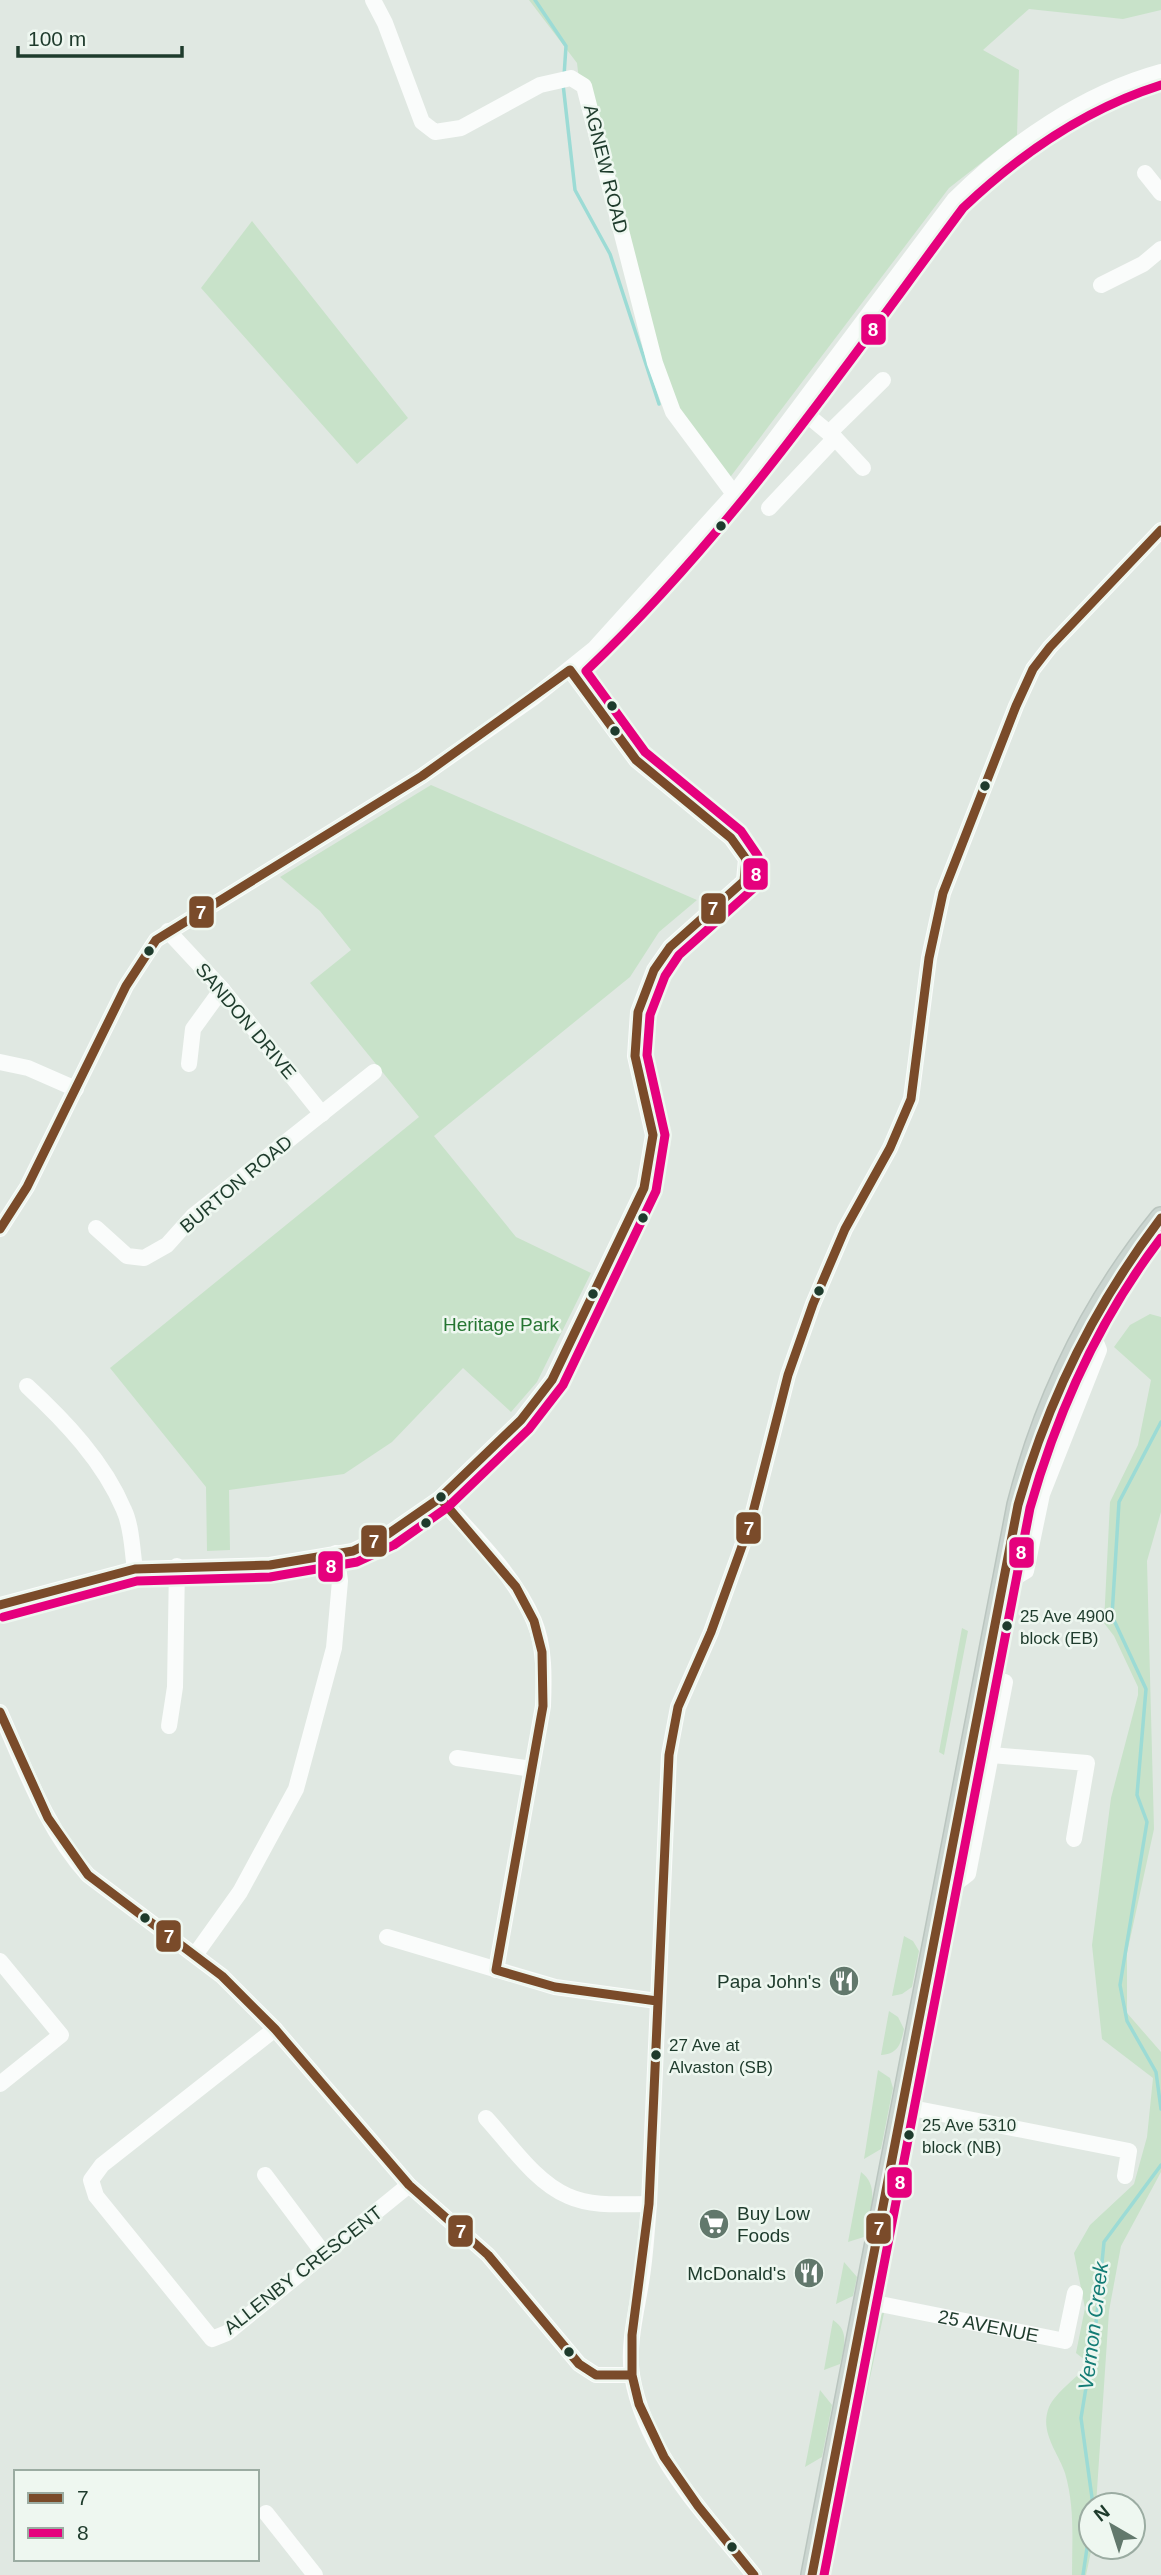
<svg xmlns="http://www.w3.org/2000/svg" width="1161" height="2575" font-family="Arial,sans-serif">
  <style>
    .green { fill: #c8e2c9 }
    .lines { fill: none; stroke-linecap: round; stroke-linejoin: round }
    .stream { stroke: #9cdbd5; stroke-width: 3.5 }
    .major-casing { stroke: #bac5bf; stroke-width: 24 }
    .minor { stroke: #fafcfb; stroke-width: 16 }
    .major { stroke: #cbd5d0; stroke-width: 21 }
    .bus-1-casing { stroke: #eef7f0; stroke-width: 14 }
    .bus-2-casing { stroke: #eef7f0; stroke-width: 14 }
    .bus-1 { stroke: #7a4b2a; stroke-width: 9 }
    .bus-2 { stroke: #e5007d; stroke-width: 9 }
    .bus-dot { fill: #1e3b2c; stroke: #eef7f0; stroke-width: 2.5 }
    .labels { text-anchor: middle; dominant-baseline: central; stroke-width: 5; stroke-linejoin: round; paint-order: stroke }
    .bus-label { font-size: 17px; fill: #1e3b2c; stroke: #eef7f0; text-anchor: start }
    .street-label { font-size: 19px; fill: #1e3b2c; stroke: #eef7f0 }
    .park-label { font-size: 19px; fill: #257531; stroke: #eef7f0 }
    .poi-label { font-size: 19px; fill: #1e3b2c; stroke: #eef7f0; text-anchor: end }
    .water-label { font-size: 21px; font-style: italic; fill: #137c75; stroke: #eef7f0 }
    .line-badge { stroke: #eef7f0; stroke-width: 2.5 }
    .badge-label { font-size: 19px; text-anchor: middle; font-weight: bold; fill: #fff }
  </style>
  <rect width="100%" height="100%" fill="#e0e8e2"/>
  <!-- green -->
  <path class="green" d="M 529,0 L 1161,0 L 1161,10 L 1123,19 L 1029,9 L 983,50 L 1019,70 L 1017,135 L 949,188 L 725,484 L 676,410 L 579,80 L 577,63 Z
    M 252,221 L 408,418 L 357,464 L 201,288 Z
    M 431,785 L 697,900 L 659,932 L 630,977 L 434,1136 L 516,1237 L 591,1273 L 537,1382 L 511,1412 L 463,1368 L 392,1442 L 344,1474 L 229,1490 L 230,1550 L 207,1551 L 206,1487 L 110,1368 L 419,1117 L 310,983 L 351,950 L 320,911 L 280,877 Z
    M 1150,1314 L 1161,1317 L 1161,1512 L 1147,1561 L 1154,1829 L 1127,1953 L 1127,2013 L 1161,2052 L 1161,2172 L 1121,2246 L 1109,2311 L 1096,2505 L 1091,2505 L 1092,2547 L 1086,2575 L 1072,2575 C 1072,2541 1075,2507 1065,2473 C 1058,2452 1039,2432 1049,2407 C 1056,2392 1078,2376 1090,2364 L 1076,2353 L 1085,2308 L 1074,2253 L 1090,2225 L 1134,2184 L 1147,2137 L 1153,2078 L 1102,2039 L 1092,1945 L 1111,1798 L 1138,1695 L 1138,1687 L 1114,1636 L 1104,1623 L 1110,1502 L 1138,1445 L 1151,1380 L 1114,1347 L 1130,1325 Z
    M 962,1628 L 968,1631 L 944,1755 L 939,1752 Z
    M 959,1890 L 961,1892 L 934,2034 L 928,2032 L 954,1893 Z
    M 904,1936 L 913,1941 L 919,1951 L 912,1987 L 902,1994 L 892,1996 Z
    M 889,2011 L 898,2017 L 904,2029 C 901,2044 898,2054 881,2055 Z
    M 878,2070 L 890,2078 L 893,2088 L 881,2149 L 864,2159 Z
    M 861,2172 C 882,2187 868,2216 864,2237 L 848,2242 Z
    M 844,2262 L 857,2277 L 853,2296 L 836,2304 Z
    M 884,2313 L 856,2442 L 849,2444 L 874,2314 Z
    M 833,2320 C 850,2331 844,2347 840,2364 L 824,2370 Z
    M 820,2390 L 832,2405 L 822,2457 L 805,2467 Z"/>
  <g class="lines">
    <!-- stream -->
    <path class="stream" d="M 535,0 L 566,46 L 564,76
      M 563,84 L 575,190 L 610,254 L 659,404
      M 1161,1422 L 1119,1502 L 1112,1616 L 1146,1689 L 1137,1795 L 1147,1822 L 1120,1985 L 1127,2021 L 1156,2072 L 1161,2109
      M 1093,2505 L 1081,2418 L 1095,2333 L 1104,2242 L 1161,2165
      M 1083,2575 L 1091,2521"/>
    <!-- major casing -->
    <g class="major-casing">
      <path id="major" d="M 812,2575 L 1018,1505 C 1045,1399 1092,1303 1161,1218"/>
    </g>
    <!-- minor -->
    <g class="minor">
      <path d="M 373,0 L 385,23 L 422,122 L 435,132 L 461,128 L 540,85 L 571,78 L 584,86 L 655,363 L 673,412 L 734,494"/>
      <path d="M 1145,173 L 1161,193"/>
      <path d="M 1101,285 L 1143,264 L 1161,249"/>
      <path d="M 800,409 L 835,438 L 863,468"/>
      <path d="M 829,433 L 883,380"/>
      <path d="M 769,508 L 835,438"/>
      <path d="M 168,931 L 222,989 L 322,1114"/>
      <path d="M 0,1062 L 28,1068 L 76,1089"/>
      <path d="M 189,1064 L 193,1029 L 222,989"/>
      <path d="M 96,1228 L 127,1256 L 144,1258 L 167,1245 L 193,1216 L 374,1072"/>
      <path d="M 0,1229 L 27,1187 L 126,986 L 156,940 L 422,776 L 533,698 L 594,649 L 734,494 L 954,200 C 1010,144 1084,93 1161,72"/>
      <path d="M 27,1386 C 65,1421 104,1462 124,1510 C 132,1527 132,1550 135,1569"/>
      <path d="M 440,1498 C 474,1537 514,1574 534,1621 C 545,1647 544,1679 543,1706 L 496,1970"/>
      <path d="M 1001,1586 L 1026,1571 L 1042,1494 L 1099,1350 L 1091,1330"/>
      <path d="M 0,1605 L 135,1569 L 270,1565 L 353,1551 L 388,1534 L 440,1498 L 521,1420 L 552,1380 L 644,1188 L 653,1135 L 635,1056 L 638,1012 L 654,970 L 670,947 L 744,881 L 746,859 L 731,838 L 636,760 L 570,670"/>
      <path d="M 0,1712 C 25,1768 46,1829 88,1875 L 222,1976 L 275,2029 L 409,2185 L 488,2255 L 579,2364 L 596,2375 L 632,2375"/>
      <path d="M 169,1726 L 175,1687 L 177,1566"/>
      <path d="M 991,1755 L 1087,1763 L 1074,1839"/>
      <path d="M 457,1758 L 532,1769"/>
      <path d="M 942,1894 L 968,1874 L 1005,1682 L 984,1677"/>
      <path d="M 387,1937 L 555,1987 L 657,2001"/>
      <path d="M 195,1955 L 240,1892 L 296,1789 L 334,1648 L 340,1581 L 336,1553"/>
      <path d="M 0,1961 L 61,2035 L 0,2084"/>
      <path d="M 275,2029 L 102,2165 L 91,2180 L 96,2196 L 212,2339 L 227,2333 L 409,2185"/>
      <path d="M 902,2106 L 1129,2151 L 1125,2176"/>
      <path d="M 486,2118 C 510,2144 535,2182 568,2196 C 592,2207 623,2204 649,2204"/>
      <path d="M 265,2175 L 324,2254"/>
      <path id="s1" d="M 865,2301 L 1065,2341 L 1075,2293"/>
      <path d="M 266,2513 L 315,2575"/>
      <path d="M 754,2575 C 706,2515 645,2454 632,2375 C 627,2340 639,2303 643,2269 C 646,2247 647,2226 649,2204 L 669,1755 L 678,1707 L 711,1632 L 750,1524 L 788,1375 L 813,1304 L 845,1229 L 890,1148 L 911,1099 L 929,958 L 943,893 L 1016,706 L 1033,669 L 1050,647 L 1161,530"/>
    </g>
    <!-- major -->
    <use href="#major" class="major"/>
    <!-- bus-1 casing -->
    <g class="bus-1-casing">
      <path id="bus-1" d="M 0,1229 L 27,1187 L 126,986 L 156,940 L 422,776 L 570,670 L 636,760 L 731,838 L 746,859 L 744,881 L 670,947 L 654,970 L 638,1012 L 635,1056 L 653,1135 L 644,1188 L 552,1380 L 521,1420 L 440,1498 L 388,1534 L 353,1551 L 270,1565 L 135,1569 L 0,1605
        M 440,1498 L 516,1587 L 534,1621 L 542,1652 L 543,1706 L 496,1970 L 555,1987 L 657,2001
        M 0,1712 L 48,1818 L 88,1875 L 222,1976 L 275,2029 L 409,2185 L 488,2255 L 579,2364 L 596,2375 L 632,2375
        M 754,2575 L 698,2506 L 664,2457 L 639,2404 L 632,2375 L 632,2335 L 649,2204 L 669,1755 L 678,1707 L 711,1632 L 750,1524 L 788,1375 L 813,1304 L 845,1229 L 890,1148 L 911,1099 L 929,958 L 943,893 L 1016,706 L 1033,669 L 1050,647 L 1161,530
        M 812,2575 L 1018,1505 C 1048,1399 1094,1306 1161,1218"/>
    </g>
    <!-- bus-2 casing -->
    <g class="bus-2-casing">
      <path id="bus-2" d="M 3,1617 L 137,1581 L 270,1577 L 357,1562 L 394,1545 L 448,1507 L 529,1429 L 563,1385 L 656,1191 L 665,1135 L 647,1055 L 650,1015 L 665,976 L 679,955 L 754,888 L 758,856 L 741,831 L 645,752 L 586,671 C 731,533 844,368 963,208 C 1021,153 1085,109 1161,85
        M 824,2575 L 1030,1508 C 1058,1410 1099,1319 1161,1238"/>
    </g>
    <!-- bus-1 -->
    <use href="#bus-1" class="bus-1"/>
    <!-- bus-2 -->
    <use href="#bus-2" class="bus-2"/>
  </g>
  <!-- icons -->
  <defs>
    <g id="restaurant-disc" transform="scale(1.575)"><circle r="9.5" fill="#62786c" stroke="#eef7f0"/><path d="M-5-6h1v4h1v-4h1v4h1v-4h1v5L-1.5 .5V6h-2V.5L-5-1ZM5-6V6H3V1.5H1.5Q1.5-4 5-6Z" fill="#fff"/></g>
    <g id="supermarket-disc" transform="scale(1.575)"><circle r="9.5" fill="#62786c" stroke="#eef7f0"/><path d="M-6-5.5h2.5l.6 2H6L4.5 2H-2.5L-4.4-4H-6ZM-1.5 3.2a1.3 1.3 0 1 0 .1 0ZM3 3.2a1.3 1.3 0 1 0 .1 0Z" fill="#fff"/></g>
  </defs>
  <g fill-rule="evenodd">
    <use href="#restaurant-disc" x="844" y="1981"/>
    <use href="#supermarket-disc" x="714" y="2224"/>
    <use href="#restaurant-disc" x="809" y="2273"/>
  </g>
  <!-- markers -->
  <g class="bus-dot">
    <circle cx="721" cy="526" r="6"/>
    <circle cx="612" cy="706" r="6"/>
    <circle cx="615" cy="731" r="6"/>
    <circle cx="985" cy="786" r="6"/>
    <circle cx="149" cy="951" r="6"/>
    <circle cx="643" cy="1218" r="6"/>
    <circle cx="819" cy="1291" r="6"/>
    <circle cx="593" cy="1294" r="6"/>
    <circle cx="441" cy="1497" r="6"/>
    <circle cx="426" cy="1523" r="6"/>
    <circle cx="1007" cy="1626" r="6"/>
    <circle cx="145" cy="1918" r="6"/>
    <circle cx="656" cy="2055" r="6"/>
    <circle cx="909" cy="2135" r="6"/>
    <circle cx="569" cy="2352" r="6"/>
    <circle cx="732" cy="2547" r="6"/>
  </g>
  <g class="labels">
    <!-- bus labels -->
    <g class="bus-label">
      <text x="1020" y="1616">25 Ave 4900<tspan x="1020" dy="22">block (EB)</tspan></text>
      <text x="669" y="2045">27 Ave at<tspan x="669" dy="22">Alvaston (SB)</tspan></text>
      <text x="922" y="2125">25 Ave 5310<tspan x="922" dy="22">block (NB)</tspan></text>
    </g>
    <!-- street labels -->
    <g class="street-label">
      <text transform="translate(606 169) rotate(76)">AGNEW ROAD</text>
      <text transform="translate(246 1021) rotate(50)">SANDON DRIVE</text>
      <text transform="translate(236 1184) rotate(-40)">BURTON ROAD</text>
      <text transform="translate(303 2270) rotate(-38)">ALLENBY CRESCENT</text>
      <text stroke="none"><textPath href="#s1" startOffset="126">25 AVENUE</textPath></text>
    </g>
    <!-- park labels -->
    <g class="park-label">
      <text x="501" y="1324">Heritage Park</text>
    </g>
    <!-- poi labels -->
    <g class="poi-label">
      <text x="821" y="1981">Papa John's</text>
      <text x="737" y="2213" text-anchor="start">Buy Low<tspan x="737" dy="22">Foods</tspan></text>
      <text x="786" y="2273">McDonald's</text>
    </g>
    <!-- water labels -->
    <g class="water-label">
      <text transform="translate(1093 2326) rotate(-83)">Vernon Creek</text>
    </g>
  </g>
  <g class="line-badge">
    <rect x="860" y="313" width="27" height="33" rx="7" fill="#e5007d"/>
    <rect x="742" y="857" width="27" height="34" rx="7" fill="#e5007d"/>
    <rect x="700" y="892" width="27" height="33" rx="7" fill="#7a4b2a"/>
    <rect x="188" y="895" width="27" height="34" rx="7" fill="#7a4b2a"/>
    <rect x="735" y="1511" width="27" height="34" rx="7" fill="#7a4b2a"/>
    <rect x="360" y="1524" width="28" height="34" rx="7" fill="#7a4b2a"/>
    <rect x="1008" y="1536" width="27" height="33" rx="7" fill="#e5007d"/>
    <rect x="317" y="1550" width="27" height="33" rx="7" fill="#e5007d"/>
    <rect x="155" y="1919" width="27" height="34" rx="7" fill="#7a4b2a"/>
    <rect x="886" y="2166" width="27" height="33" rx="7" fill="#e5007d"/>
    <rect x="865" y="2212" width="27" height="33" rx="7" fill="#7a4b2a"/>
    <rect x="447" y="2214" width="27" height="34" rx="7" fill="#7a4b2a"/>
  </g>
  <g class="badge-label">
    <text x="873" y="336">8</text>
    <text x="756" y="881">8</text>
    <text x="713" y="915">7</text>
    <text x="201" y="919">7</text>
    <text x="749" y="1535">7</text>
    <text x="374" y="1548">7</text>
    <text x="1021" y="1559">8</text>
    <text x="331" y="1573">8</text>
    <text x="169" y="1943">7</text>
    <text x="900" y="2189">8</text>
    <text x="879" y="2235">7</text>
    <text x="461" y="2238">7</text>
  </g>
  <!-- legend -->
  <rect x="14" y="2470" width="245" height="91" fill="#eef7f0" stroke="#9baca2" stroke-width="2"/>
  <rect x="28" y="2493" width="35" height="10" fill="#7a4b2a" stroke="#9baca2" stroke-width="2"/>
  <text x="77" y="2505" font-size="21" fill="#1e3b2c">7</text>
  <rect x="28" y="2528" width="35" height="10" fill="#e5007d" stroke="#9baca2" stroke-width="2"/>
  <text x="77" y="2540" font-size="21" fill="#1e3b2c">8</text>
  <!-- north arrow -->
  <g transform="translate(1112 2526) rotate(321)"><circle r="33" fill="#eef7f0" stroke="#9baca2" stroke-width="2"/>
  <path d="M0-5L12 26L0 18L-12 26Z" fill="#62786c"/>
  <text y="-10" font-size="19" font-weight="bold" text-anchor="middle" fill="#1e3b2c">N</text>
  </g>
  <!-- scale -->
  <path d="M18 46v10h164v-10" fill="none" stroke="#1e3b2c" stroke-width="3.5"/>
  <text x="28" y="46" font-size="21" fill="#1e3b2c" stroke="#eef7f0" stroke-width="5" paint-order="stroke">100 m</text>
</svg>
